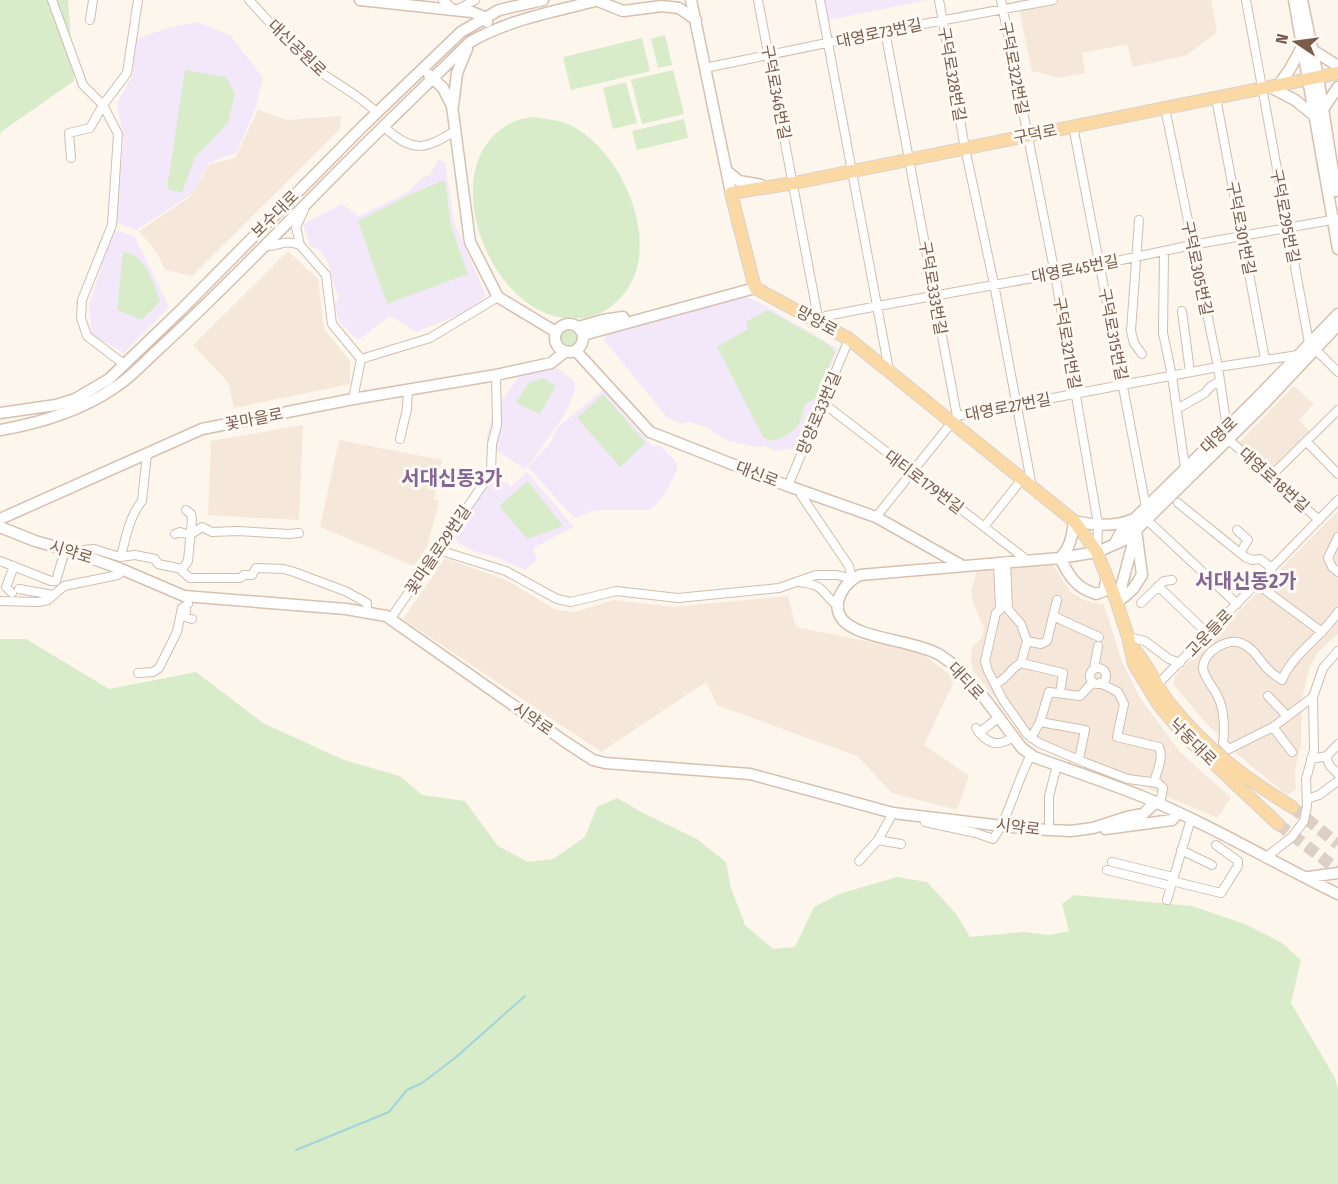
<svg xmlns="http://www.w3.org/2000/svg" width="1338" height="1184" font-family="'Fira Sans Condensed','Noto Sans KR',sans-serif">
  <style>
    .residential { fill: #f5e8da }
    .education { fill: #f3e8fa }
    .green { fill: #d8ecc9 }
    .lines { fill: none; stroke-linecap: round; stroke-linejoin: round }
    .stream { stroke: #a5d3da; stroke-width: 2 }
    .primary-tunnel { stroke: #dcd0c4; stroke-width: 12; stroke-dasharray: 12 6; stroke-linecap: butt }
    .street-casing { stroke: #d1beb0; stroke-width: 10 }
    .secondary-casing { stroke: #d6c0b0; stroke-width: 13 }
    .primary-casing { stroke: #dad1cd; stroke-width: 14 }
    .street { stroke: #fff; stroke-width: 8 }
    .secondary { stroke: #fff; stroke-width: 10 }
    .primary { stroke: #fbd9a5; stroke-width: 12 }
    .labels { text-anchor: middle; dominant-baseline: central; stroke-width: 6; stroke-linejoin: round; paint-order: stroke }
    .street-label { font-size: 16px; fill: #7a5c4d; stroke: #fffaf3 }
    .quarter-label { font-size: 20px; font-weight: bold; fill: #846695; stroke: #fffaf3 }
  </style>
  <rect width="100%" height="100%" fill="#fdf6ec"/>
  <!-- residential -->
  <path class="residential" d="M 1017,0 L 1211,0 L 1217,32 L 1187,55 L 1133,67 L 1127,44 L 1082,53 L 1085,73 L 1060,78 L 1032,71 Z
    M 258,110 L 287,120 L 341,116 L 340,129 L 192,276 L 165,270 L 157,253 L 139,231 L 190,197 L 210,164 L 235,158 Z
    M 288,251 L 318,279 L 324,329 L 350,361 L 350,384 L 234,408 L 228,382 L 193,345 Z
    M 1294,386 L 1314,404 L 1299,420 L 1311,432 L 1270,473 L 1239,443 Z
    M 303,425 L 299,520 L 208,515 L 211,441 Z
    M 339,440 L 442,460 L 434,499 L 439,501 L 427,547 L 414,566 L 320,527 Z
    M 1338,511 L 1338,634 L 1317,653 L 1309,669 L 1302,699 L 1301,744 L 1295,771 L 1296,790 L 1287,795 L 1236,753 L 1205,722 L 1174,685 L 1175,676 Z
    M 445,558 L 508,581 L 556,610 L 575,612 L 614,600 L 674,607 L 788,596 L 796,627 L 920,652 L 955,679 L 924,745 L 969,776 L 957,810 L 892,793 L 857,756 L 717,705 L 706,682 L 601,752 L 403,619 Z
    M 1053,565 L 1071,593 L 1087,601 L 1104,605 L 1122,662 L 1140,698 L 1180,752 L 1231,798 L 1217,818 L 1024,735 L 973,670 L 971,660 L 972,648 L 982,637 L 984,628 L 973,604 L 971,592 L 977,570 Z"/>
  <!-- education -->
  <path class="education" d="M 821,0 L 927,0 L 824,21 Z
    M 198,22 L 231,36 L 263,78 L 254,112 L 236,153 L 209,163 L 192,194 L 136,230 L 115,222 L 124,138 L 117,104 L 133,74 L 136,39 L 168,28 Z
    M 438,160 L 445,162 L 454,222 L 486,296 L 467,311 L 417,332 L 390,316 L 358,340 L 340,323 L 334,304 L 339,300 L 328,263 L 320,250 L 310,246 L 303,224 L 342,204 L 359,216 L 408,192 L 422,178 L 430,175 Z
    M 114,229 L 135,237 L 169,307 L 124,353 L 92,335 L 89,305 Z
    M 742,296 L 757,301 L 838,349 L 799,443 L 794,448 L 776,451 L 765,446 L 757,447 L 728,441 L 706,427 L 689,422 L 681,424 L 666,416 L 604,340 L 607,331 Z
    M 545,363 L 557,368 L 574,381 L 575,391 L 565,414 L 535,457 L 525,469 L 492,448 L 486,440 L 490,422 L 501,401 L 522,373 Z
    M 603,390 L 652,446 L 660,445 L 678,464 L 676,472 L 667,490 L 656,505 L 648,510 L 596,510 L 574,518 L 528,467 L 549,445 L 559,426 Z
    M 527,472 L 574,527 L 533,548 L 537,560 L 525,570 L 501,559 L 476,552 L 458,543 L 452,530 L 464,511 L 491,479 L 507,483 L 511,487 Z"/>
  <!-- green -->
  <path class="green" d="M 0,0 L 68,0 L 74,81 L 1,132 L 0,137 Z
    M 665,35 L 672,65 L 658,68 L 651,39 Z
    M 642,38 L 650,71 L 571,90 L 563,57 Z
    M 185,70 L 226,77 L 235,93 L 228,123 L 195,157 L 182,193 L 167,189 Z
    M 673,70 L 684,114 L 642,124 L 631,80 Z
    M 626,82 L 637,123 L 613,129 L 603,88 Z
    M 533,117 C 546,119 561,120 572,126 C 627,154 669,259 614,304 C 599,317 583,320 563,318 C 484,307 432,158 515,121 C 520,119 527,118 533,117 Z
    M 684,119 L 688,138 L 637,150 L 632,131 Z
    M 445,180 L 451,226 L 468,274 L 387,304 L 358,221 L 413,193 Z
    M 123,252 C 146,254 153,283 160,301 L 142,320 L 117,310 Z
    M 768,310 L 828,344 L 835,352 L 816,398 L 805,404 C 801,427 793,435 771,441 L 763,437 L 717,347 L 748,329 L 746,322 Z
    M559 339a10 10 0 1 1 20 0a10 10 0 1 1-20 0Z
    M 543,378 L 556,386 L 540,414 L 516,403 L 528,383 Z
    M 603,394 L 646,443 L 620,467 L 577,418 Z
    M 528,481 L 563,526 L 527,539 L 499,506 Z
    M 0,639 L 26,639 L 109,689 L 196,672 L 263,723 L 344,760 L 400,776 L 422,795 L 465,801 L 498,846 L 528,862 L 553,859 L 585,837 L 597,807 L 617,798 L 641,812 L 697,839 L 726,862 L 731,888 L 745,925 L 773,949 L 795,947 L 814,907 L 839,894 L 897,877 L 927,882 L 957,915 L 970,937 L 1024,932 L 1049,935 L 1069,931 L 1062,904 L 1074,895 L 1192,906 L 1245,924 L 1282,943 L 1301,960 L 1291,1003 L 1335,1078 L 1338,1089 L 1338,1184 L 0,1184 Z"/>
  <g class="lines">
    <!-- stream -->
    <path class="stream" d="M 296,1150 L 389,1112 L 407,1090 L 422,1083 L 455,1058 L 525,996"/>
    <!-- primary-tunnel -->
    <path class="primary-tunnel" d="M 1292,807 L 1338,844
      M 1278,824 L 1338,870"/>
    <!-- street casing -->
    <g class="street-casing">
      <path id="street" d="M 52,0 L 83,85 L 103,105 L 90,128 L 69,133 L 71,158
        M 249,0 C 269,21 288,44 310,64 C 331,82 358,93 377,113
        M 443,0 L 455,11 L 475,0
        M 758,0 L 817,312 L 817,320 L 826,316 L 878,306 L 1055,274 L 1192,245 L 1337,219
        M 820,0 L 889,370
        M 939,0 L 965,148 L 994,284 L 1032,487
        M 1001,0 L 1055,274 L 1098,524 L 1097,551
        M 1246,0 L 1309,343 L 1338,372
        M 90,20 L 93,0
        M 885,31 L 957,416
        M 705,68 L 885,31 L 1053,0
        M 1216,98 L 1265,359
        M 1165,108 L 1218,367 L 1227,428
        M 1073,126 L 1146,507
        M 384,127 C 413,153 424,150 455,131
        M 304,210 L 296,227 L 300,245 L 326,275 L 332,324 L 361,359
        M 1139,220 L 1131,331 L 1134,343 L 1142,354
        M 266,246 C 283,246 281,239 300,245
        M 1164,252 L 1163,333 L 1172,376 L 1185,468
        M 1182,311 L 1190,372
        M 361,359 L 430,338 L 498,297
        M 125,365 L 87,336 L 81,318 L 82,300 L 112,225 L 118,134 L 103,105 L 127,73 L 138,0
        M 353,399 L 361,359
        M 823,403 L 1027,560
        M 1177,409 L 1205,393 L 1211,386 L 1220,381
        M 400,439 L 407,409 L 408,390
        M 1229,440 L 1319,520
        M 1307,442 L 1338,474
        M 1271,476 L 1338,410
        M 788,486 L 849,339
        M 1178,503 L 1245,557 L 1252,560 L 1260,559 L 1272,568
        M 876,517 L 957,416 L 1218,367 L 1298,355
        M 1147,520 L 1237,604
        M 984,527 L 1022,479
        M 1237,530 L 1248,540 L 1240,553
        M 175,534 L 180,532 L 190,535 L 202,527 L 212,532 L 237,531 L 289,534 L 299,533
        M 1338,537 L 1328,558 L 1332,567 L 1338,572
        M 440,547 L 445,552 L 506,571 L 557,599 L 571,602 L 616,591 L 678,598 L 779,588 L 816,575 L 837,575 L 852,579 L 849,566 L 801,495 L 802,491
        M 77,553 L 83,550 L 94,549 L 120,557 L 135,555 L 155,559 L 158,564 L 182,569 L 188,561 L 192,520 L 191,514 L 186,510
        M 121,557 C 125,539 130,515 142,501 L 147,454
        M 0,561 L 51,581 L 56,581 L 65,550
        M 1006,561 L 1008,609 L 1021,624 L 1027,641 L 1021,663 L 1063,673 L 1060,693
        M 998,562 L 1000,610 L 996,613 L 985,661 L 988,671 L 1003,700 L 1027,734 L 1039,743 L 1086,763 L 1128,779 L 1158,783 L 1163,788 L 1160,805
        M 181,570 L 190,578 L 240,578 L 244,575 L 252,575 L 256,568 L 284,569 L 294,572 L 345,591 L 367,603 L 367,612
        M 799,582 C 827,585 820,593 839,607
        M 1257,584 L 1322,632
        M 1158,586 L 1208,634
        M 19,589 L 53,595
        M 12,593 L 6,587 L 14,566
        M 0,601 L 39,602 L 48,600 L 64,586 L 118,575 L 123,570
        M 1141,603 L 1164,581 L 1172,580
        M 186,610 L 185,617 L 192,619
        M 1053,616 L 1099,637
        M 391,618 L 486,480 L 491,470 L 492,444 L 497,425 L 496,375
        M 1128,637 L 1145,641 L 1169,659 L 1180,663
        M 1027,641 L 1041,644 L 1047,641 L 1057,600
        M1090 676a8 8 0 1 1 16 0a8 8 0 1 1-16 0Z
        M 1094,669 L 1098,646
        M 138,673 L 153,672 L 159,668 L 177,632 L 182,608 L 188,604
        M 1100,683 L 1118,692 L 1124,704 L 1117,737 L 1159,747 C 1164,758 1157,771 1154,782
        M 995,684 C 1009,678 1008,670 1021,663
        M 1157,685 L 1338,500
        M 1268,696 L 1287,716
        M 1313,697 L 1273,727 L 1229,749 L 1223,743 C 1225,729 1224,709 1218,697 C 1214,688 1204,678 1203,668 C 1203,652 1228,637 1241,643 C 1256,649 1259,662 1271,672 C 1274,675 1278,677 1282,680 C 1293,653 1322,637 1338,612
        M 1273,727 L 1292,752
        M 976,728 C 987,744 997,748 1013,737
        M 979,733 L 998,718
        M 1031,738 L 1040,722
        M 1326,757 L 1330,766 L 1338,774
        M 1079,759 L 1085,730 L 1040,722 L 1049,692 L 1080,696 L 1093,682
        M 1311,759 L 1327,756 L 1338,744
        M 1307,799 L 1319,795 L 1338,781
        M 925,822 L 976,833 L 993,839 C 1011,813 1016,782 1031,755
        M 1049,830 L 1049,796 L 1057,765
        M 878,840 L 901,844
        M 1181,850 L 1212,865
        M 1265,858 L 1292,837 L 1304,821 L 1307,805 L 1306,779 L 1314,750 L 1313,697 L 1323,668 L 1338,651
        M 859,861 L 878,840 L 893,813
        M 1112,862 L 1173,877
        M 1107,870 L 1171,886
        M 1172,881 L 1221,893 L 1238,866 L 1238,861 L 1216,845
        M 1167,900 L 1191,819"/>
    </g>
    <!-- secondary casing -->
    <g class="secondary-casing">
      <path id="secondary" d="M 360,0 L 472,12 L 484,17 L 487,22
        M 691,0 L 731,193
        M 1294,0 L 1338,249
        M 1302,0 L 1318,77 L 1336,191
        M 598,1 L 623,11 L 662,6 L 679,8 L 696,20
        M 1311,49 L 1338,66
        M 429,75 L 443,88 L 452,106 L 470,242 L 498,297 L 556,332
        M 1278,86 L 1290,69 L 1303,45
        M 1270,87 L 1295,100 L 1316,117
        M 453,106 L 457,73 L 467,49
        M 1323,109 L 1338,87
        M 727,171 L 739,181 L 761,185
        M555 338a14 14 0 1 1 28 0a14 14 0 1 1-28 0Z
        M 1338,325 L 1263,405 L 1127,539 L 1097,552 L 1060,558 L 860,575 C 845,582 830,603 842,619 C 857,639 915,640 940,655 C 973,676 998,718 1022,748 L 1034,757 C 1070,770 1106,782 1141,796 C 1209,824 1272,862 1338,894
        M 578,327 L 603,320 L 623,317
        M 583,335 L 755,288
        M 576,351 L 650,432 L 788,486 L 876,517 L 961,565
        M 0,413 L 56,405 L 75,399 L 109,379 L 182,309 L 363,126 L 461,32 L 499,10 L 543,0
        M 0,430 C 41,423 80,411 114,388 C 132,377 147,359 162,346 C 212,300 258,253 305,205 C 359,149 415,96 470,42 C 510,19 556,11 600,0
        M 0,519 L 202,429 L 353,399 L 496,375 L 551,363 L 565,352
        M 0,527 L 35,541 L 71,551 L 121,569 L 184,596 L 346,609 L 386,616 L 567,743 L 593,760 L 605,763 L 750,774 L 893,813 L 1029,829 L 1071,831 L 1093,828 L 1127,817 L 1143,814 L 1155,803
        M 1115,543 L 1121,532 L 1256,399 L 1338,314
        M 1107,576 L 1104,591 L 1096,594 C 1076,588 1069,576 1060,558 C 1071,547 1072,535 1074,521 C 1092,525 1114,527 1131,520
        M 1117,603 L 1133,589 L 1142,575 L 1136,530
        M 1117,603 L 1134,539
        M 1105,829 L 1172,820 L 1178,813
        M 1309,877 L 1338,873"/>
    </g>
    <!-- primary casing -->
    <g class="primary-casing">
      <path id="primary" d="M 1131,646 C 1147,662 1155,684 1169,703 C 1206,749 1242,776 1292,807
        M 1278,824 L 1184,735 L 1159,705 L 1134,664 L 1128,637 L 1117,603 L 1097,552 L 1074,521 L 849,339 L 755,288 L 731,193 L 794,183 L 1338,73"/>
    </g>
    <!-- street -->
    <use href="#street" class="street"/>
    <!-- secondary -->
    <use href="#secondary" class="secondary"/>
    <!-- primary -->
    <use href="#primary" class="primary"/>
  </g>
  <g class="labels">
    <!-- street labels -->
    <g class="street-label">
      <text transform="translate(879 33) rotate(-12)">대영로73번길</text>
      <text transform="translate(297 48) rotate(44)">대신공원로</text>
      <text transform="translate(1014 68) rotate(79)">구덕로322번길</text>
      <text transform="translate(952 74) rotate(80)">구덕로328번길</text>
      <text transform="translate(776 92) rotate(79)">구덕로346번길</text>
      <text transform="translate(1035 134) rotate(-11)">구덕로</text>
      <text transform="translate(275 214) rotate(-45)">보수대로</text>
      <text transform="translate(1285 216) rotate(79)">구덕로295번길</text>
      <text transform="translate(1241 228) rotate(79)">구덕로301번길</text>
      <text transform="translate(1197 268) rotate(78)">구덕로305번길</text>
      <text transform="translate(1075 269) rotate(-11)">대영로45번길</text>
      <text transform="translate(933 288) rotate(80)">구덕로333번길</text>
      <text transform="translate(817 321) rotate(29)">망양로</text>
      <text transform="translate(1113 334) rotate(79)">구덕로315번길</text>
      <text transform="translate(1067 343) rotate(80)">구덕로321번길</text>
      <text transform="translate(1008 407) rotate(-11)">대영로27번길</text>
      <text transform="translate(819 413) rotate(-67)">망양로33번길</text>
      <text transform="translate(254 419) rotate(-11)">꽃마을로</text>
      <text transform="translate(1219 435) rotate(-44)">대영로</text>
      <text transform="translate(757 474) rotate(21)">대신로</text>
      <text transform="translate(1274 480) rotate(42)">대영로18번길</text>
      <text transform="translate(924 482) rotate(37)">대티로179번길</text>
      <text transform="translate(438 550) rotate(-56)">꽃마을로29번길</text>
      <text transform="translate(71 552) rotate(17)">시약로</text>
      <text transform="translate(1209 633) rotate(-46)">고운들로</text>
      <text transform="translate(966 681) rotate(47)">대티로</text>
      <text transform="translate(533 719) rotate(35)">시약로</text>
      <text transform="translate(1193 742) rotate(45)">낙동대로</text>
      <text transform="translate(1018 827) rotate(7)">시약로</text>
    </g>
    <!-- quarter labels -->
    <g class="quarter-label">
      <text x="452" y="478">서대신동3가</text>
      <text x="1246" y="581">서대신동2가</text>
    </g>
  </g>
  <!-- north arrow -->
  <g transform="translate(1296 42) rotate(283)" stroke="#fffaf3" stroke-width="4.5" paint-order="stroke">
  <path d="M0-4.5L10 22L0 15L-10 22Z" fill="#7a5c4d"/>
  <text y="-9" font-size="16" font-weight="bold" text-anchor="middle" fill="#7a5c4d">N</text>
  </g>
</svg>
